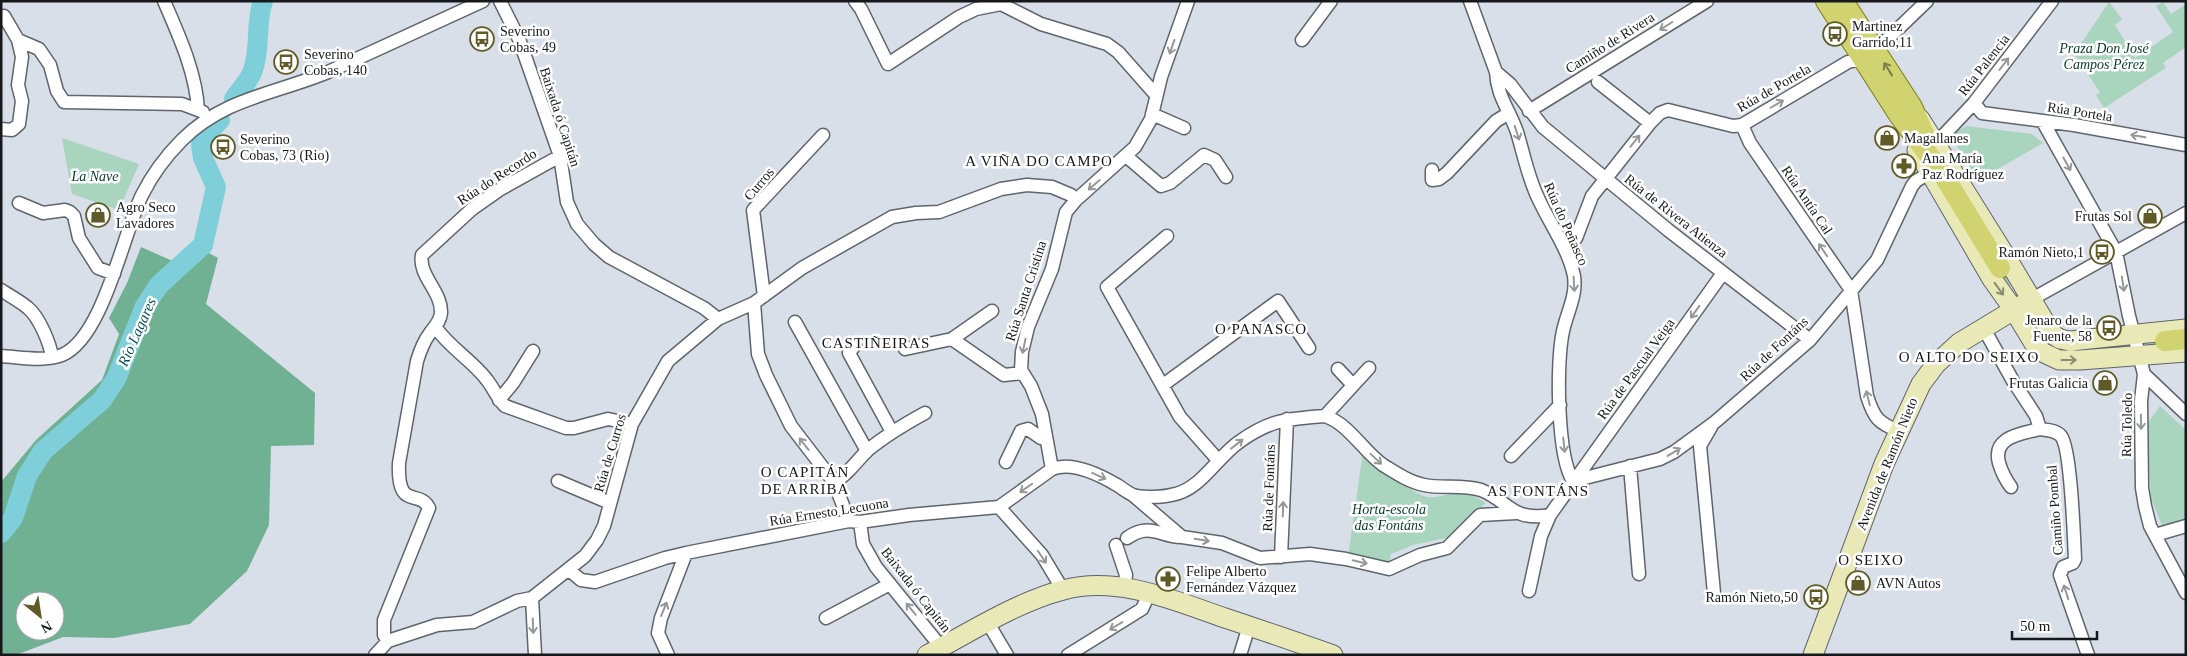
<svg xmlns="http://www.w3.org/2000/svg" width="2187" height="656" font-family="'Times New Roman',serif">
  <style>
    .green { fill: #a9d4be }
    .forest { fill: #71b193; fill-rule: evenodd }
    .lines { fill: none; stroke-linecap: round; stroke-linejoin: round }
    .river { stroke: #7ecfd9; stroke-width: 20 }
    .primary-tunnel { stroke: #bbc1c9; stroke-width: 20; stroke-dasharray: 20 10; stroke-linecap: butt }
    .street-casing { stroke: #5e656c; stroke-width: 15 }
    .secondary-casing { stroke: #5e656c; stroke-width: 21 }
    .primary-casing { stroke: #7b7e14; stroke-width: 22 }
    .street { stroke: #fff; stroke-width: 12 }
    .secondary { stroke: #e8e9b7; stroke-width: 19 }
    .primary { stroke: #d1d370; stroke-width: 20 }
    .oneway { stroke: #969798 }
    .oneway2 { stroke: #7d7f4a }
    .oneway3 { stroke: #8a8b71 }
    .labels { text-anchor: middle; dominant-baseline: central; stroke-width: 5; stroke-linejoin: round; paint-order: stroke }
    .poi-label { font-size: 14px; fill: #16181b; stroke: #fff; text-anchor: start }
    .street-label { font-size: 14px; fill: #16181b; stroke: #fff }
    .park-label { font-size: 14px; font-style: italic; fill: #033c28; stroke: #fff }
    .neighbourhood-label { font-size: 15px; letter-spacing: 1px; fill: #16181b; stroke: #fff }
    .water-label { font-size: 15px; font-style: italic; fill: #055158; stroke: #fff }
  </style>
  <rect width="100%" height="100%" fill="#d8dfe8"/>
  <!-- green -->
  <path class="green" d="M 2109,2 L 2122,19 L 2115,25 L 2135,58 L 2173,32 L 2156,6 L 2163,2 L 2171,14 L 2186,4 L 2186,47 L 2163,63 L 2166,68 L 2104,108 L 2096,95 L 2100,92 L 2074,54 Z
    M 1966,126 L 2032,134 L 2043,143 L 1977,181 L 1951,135 Z
    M 62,138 L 139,164 L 119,210 L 72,194 Z
    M 2160,406 L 2186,430 L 2186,522 L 2162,526 L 2151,498 L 2147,424 Z
    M 1363,452 C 1375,465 1411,493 1427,497 C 1433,498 1440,496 1446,495 C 1462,491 1473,495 1486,503 L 1446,538 L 1413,545 L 1391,554 L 1389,564 L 1348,557 Z"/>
  <!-- forest -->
  <path class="forest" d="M 191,243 L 218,258 L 206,304 L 315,393 L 314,445 L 271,446 L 269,525 L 247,571 L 190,624 L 114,638 L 63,637 L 16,655 L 1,655 L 1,482 L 36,440 L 102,380 L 119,334 L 109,318 L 127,283 L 141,247 L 175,262 ZM 25,601 L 55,601 L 55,631 L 25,631 Z"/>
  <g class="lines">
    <!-- river -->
    <path class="river" d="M 234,99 C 240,90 250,80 253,70 C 261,47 255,24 263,1
      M 1,533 L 13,518 L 27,476 L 43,451 L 102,400 L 116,379 L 145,306 L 159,285 L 203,245 L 216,187 L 203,158 L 201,145 L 204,137 L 220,120"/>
    <!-- primary-tunnel -->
    <path class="primary-tunnel" d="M 2000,268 C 2016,293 2033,333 2059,347
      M 2115,345 L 2165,341"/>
    <!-- street casing -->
    <g class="street-casing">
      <path id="street" d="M 164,1 C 179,36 196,72 198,110 L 203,112
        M 500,1 L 519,39 L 560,156 L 567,202 L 577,224 L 594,244 L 609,257 L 704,308 L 718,319
        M 855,1 L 861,9 L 888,64 L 959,17 L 976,9 L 1001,4 L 1041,24 L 1107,44 L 1118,52 L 1156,95
        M 1470,1 L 1496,72 L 1510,84 L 1543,127 L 1668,230 L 1810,340
        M 4,16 L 18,40 L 39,49 L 50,65 L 57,91 L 64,102 L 182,104 L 198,110
        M 1302,40 L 1331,1
        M 1876,50 L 1927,1
        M 1496,72 C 1497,96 1509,109 1517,132 C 1524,155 1528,178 1539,200 C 1550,224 1569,250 1574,276 C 1577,296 1567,312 1563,331 C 1556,362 1557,456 1573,481
        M 1598,82 L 1650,123
        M 1974,103 L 1982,113 L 2074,125 L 2186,145
        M 1529,111 L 1707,1
        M 1152,114 L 1184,128
        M 2043,122 L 2116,252 L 2129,316 L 2144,374 L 2141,401 L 2142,488 L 2145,506 L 2150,526 L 2186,593
        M 1742,125 L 1750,143 L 1851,290 L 1867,396 C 1874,418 1878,423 1899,431
        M 1,129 L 12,130 L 19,124 L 22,101 L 18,85 L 22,57 L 18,40
        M 1937,145 L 1940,139 L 1974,103 L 2052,1
        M 1126,156 L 1161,186 L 1170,183 L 1204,155 L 1215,160 L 1226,177
        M 1432,170 L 1432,180 L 1439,179 L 1447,173 L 1496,121 L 1509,113
        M 19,203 L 43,213 L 65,210 L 70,212 L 74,216 L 79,238 L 98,268 L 114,274
        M 1167,236 L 1107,287 L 1180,417 L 1218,460
        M 1576,238 L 1592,196 L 1650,123 L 1660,113 L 1668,110 L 1733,126 L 1742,125 L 1848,62 L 1857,60 L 1867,63
        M 1,290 C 10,296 20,301 28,308 C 39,317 50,343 52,357
        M 764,296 L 753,210 L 823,135
        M 2032,299 L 2186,213
        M 754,303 L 758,354 L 766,375 L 791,426 L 834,482 L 849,521
        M 795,322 L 867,451
        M 1983,327 L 2013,381 L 2036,416 L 2040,429 C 2047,430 2056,430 2061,436 C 2071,448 2074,539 2075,559 L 2073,563 L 2063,567 L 2060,575 L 2088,655
        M 436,328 C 451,349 473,361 487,380 C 494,389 497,398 505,406 L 566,428 L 574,428 L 608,419 L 632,424
        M 952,339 L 992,311
        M 855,345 L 849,353 L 892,432
        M 905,349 L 952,339 L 1004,375 L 1022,373
        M 1,356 C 20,357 44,362 62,355 C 103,338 123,234 142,195 C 152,175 166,156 182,140 C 224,98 275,94 328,72 L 483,1
        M 1338,369 L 1353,385
        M 2144,374 L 2186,414
        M 1163,385 L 1278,301 L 1309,348
        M 499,400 L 513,383 L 533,351
        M 1325,416 L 1369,368
        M 1711,427 L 1700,446 L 1714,593
        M 1511,456 L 1560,405
        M 1006,462 L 1021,431 L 1028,429 L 1041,438 L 1046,437
        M 1630,466 L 1639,574
        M 1052,469 C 1072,461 1100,475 1117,485 C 1122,488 1128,493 1133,495 C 1140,498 1164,497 1171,495 C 1200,491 1216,458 1239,442 C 1271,419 1288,419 1325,416 C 1349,424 1363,451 1383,465 C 1396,473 1409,482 1424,485 C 1443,489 1462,484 1481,490 C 1509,501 1512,522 1550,515
        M 558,481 L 610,503
        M 1573,481 L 1660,459 L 1674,452 L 1715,422 L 1810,340 L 1877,260 L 1912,186 L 1916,181 L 1929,173
        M 834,482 C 848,475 857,460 868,450 C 886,435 905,424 925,413
        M 2011,487 C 2005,479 2002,473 1999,463 C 1992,437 2020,434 2040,429
        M 1134,496 L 1182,537 L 1222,543 L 1260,558 L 1310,554 L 1346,559 L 1389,569 L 1420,555 L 1447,548 L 1480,515 L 1516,513
        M 999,507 L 1042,555 L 1063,590
        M 860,522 L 863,544 L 876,567 L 941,647
        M 2155,535 L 2186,526
        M 1127,538 C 1131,535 1137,532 1142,531 C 1156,528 1167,538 1182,537
        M 1116,545 L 1126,575 L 1124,588
        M 1281,557 L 1287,419
        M 569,570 L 581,580 L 595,582 L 665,558 L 686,553 L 849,521 L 860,522 L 909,515 L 999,507 L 1052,469 L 1042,414 L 1031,386 L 1021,370 L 1022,352 L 1028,327 L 1052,269 L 1066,212 L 1076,200 L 1135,147 L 1151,119 L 1161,77 L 1188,1
        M 1529,591 L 1541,536 L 1550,515 L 1723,273
        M 532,598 L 535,655
        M 826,618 L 890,584
        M 988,623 L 1007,655
        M 388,641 L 384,635 L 384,620 L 429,508 C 419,488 397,512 399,463 L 417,361 C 420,351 424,341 430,333 C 435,326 440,322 441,313 C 442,291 418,276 422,255 L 472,209 L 499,190 L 560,156
        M 375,655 L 388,641 L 437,625 L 473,622 L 517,601 L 532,598 L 585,556 L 597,540 L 604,526 L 632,424 L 668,361 L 718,319 L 754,303 L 802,268 L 892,217 L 916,213 L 939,212 L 1001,189 L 1027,185 L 1052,187 L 1071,195 L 1076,200
        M 668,655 L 658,633 L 661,618 L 686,553
        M 1068,655 L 1142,609 L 1149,594
        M 1240,655 L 1249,626"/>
    </g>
    <!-- secondary casing -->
    <g class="secondary-casing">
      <path id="secondary" d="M 1920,119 L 2008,260 L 2052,334 L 2060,339 L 2070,341 L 2186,329
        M 1917,150 L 1992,279 L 2014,310 L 2035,345 L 2042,352 L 2059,360 L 2080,360 L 2186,352
        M 927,655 C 970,632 1017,602 1063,590 C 1118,575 1175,601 1225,618 C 1261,630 1297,642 1333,655
        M 1813,655 L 1884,464 L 1921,384 L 1936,364 L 1959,343 L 2032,299"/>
    </g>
    <!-- primary casing -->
    <g class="primary-casing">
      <path id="primary" d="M 1826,1 L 1899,115 L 1942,173 L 2000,268
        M 1843,1 L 1912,107 L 1925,136
        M 2165,341 L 2186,339"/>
    </g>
    <!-- street -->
    <use href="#street" class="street"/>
    <!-- secondary -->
    <use href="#secondary" class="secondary"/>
    <!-- primary -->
    <use href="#primary" class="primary"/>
  </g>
  <!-- one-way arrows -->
  <defs><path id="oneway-shaft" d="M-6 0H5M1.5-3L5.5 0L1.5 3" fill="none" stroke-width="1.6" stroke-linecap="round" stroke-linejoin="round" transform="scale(1.25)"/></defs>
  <g class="oneway">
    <use href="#oneway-shaft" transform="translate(1666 26) rotate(148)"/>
    <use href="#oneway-shaft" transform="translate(1172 47) rotate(109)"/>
    <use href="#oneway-shaft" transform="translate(2004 64) rotate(-52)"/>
    <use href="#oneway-shaft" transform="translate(1777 104) rotate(-30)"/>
    <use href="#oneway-shaft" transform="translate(1517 133) rotate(72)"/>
    <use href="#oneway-shaft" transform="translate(2138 136) rotate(-170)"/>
    <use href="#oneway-shaft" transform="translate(1635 141) rotate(-51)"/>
    <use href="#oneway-shaft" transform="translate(2067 164) rotate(61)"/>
    <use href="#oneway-shaft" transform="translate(1094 185) rotate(139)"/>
    <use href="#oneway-shaft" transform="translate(1823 250) rotate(-124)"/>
    <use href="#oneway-shaft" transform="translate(1574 284) rotate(87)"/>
    <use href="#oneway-shaft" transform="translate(2123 284) rotate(81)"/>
    <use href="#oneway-shaft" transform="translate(1695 312) rotate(126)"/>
    <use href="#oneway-shaft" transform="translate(1024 346) rotate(102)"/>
    <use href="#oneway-shaft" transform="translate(1868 398) rotate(-104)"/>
    <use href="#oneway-shaft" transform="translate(2141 422) rotate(89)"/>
    <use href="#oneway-shaft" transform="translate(804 444) rotate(-128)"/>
    <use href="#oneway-shaft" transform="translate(1237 444) rotate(-38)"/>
    <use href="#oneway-shaft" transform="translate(1564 445) rotate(84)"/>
    <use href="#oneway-shaft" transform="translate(1674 452) rotate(-31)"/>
    <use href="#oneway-shaft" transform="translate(1376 459) rotate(43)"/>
    <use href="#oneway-shaft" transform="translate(1099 476) rotate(24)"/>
    <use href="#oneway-shaft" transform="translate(1026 488) rotate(145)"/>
    <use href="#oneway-shaft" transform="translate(1283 509) rotate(-88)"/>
    <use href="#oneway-shaft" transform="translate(1202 540) rotate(9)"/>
    <use href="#oneway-shaft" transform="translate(1042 557) rotate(56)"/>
    <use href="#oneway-shaft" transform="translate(1360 562) rotate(13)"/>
    <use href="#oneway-shaft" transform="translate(2066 592) rotate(-108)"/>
    <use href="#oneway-shaft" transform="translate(664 609) rotate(-68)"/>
    <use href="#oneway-shaft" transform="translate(911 609) rotate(-129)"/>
    <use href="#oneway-shaft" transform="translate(533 626) rotate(88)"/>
    <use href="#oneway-shaft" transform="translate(1116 626) rotate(149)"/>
  </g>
  <use class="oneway2" href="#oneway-shaft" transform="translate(1888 69) rotate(-122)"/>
  <g class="oneway3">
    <use href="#oneway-shaft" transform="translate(1999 289) rotate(54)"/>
    <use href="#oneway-shaft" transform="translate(2069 360)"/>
  </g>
  <!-- icons -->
  <defs>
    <g id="bus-ring" transform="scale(1.25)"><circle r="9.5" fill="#fff" stroke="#605a27" stroke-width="1.5"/><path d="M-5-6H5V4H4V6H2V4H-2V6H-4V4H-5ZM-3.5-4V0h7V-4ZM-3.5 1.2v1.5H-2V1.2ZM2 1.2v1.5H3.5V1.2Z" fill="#605a27"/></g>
    <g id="shop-ring" transform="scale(1.25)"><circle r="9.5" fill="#fff" stroke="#605a27" stroke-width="1.5"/><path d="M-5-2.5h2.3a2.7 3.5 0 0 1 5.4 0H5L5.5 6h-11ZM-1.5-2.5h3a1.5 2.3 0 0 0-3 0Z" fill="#605a27"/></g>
    <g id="pharmacy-ring" transform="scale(1.25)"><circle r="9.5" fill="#fff" stroke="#605a27" stroke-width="1.5"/><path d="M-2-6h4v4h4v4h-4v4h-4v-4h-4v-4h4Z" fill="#605a27"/></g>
  </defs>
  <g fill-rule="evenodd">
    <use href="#bus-ring" x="1835" y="34"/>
    <use href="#bus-ring" x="482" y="39"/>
    <use href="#bus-ring" x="286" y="62"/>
    <use href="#shop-ring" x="1887" y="138"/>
    <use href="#bus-ring" x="223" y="147"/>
    <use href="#pharmacy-ring" x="1904" y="166"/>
    <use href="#shop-ring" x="98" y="215"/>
    <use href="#shop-ring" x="2150" y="216"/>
    <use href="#bus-ring" x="2102" y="252"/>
    <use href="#bus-ring" x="2109" y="328"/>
    <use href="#shop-ring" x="2105" y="383"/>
    <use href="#pharmacy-ring" x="1168" y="579"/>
    <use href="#shop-ring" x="1858" y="583"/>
    <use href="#bus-ring" x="1816" y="597"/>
  </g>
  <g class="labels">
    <!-- poi labels -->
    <g class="poi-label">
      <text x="1852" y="26">Martinez<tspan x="1852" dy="16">Garrido,11</tspan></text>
      <text x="500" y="31">Severino<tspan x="500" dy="16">Cobas, 49</tspan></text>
      <text x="304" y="54">Severino<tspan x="304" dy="16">Cobas, 140</tspan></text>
      <text x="1904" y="138">Magallanes</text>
      <text x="240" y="139">Severino<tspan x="240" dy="16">Cobas, 73 (Rio)</tspan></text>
      <text x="1922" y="158">Ana María<tspan x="1922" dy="16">Paz Rodríguez</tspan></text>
      <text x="116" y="207">Agro Seco<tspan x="116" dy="16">Lavadores</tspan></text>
      <text x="2132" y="216" text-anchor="end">Frutas Sol</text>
      <text x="2084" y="252" text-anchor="end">Ramón Nieto,1</text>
      <text x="2092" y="320" text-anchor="end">Jenaro de la<tspan x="2092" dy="16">Fuente, 58</tspan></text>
      <text x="2088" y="383" text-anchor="end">Frutas Galicia</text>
      <text x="1186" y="571">Felipe Alberto<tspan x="1186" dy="16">Fernández Vázquez</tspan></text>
      <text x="1876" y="583">AVN Autos</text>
      <text x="1798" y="597" text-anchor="end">Ramón Nieto,50</text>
    </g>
    <!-- street labels -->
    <g class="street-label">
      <text transform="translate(1610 43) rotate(-32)">Camiño de Rivera</text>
      <text transform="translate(1984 65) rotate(-52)">Rúa Palencia</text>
      <text transform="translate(1774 88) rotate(-30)">Rúa de Portela</text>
      <text transform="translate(2080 112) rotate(9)">Rúa Portela</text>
      <text transform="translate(560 117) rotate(72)">Baixada ó Capitán</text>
      <text transform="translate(497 177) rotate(-33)">Rúa do Recordo</text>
      <text transform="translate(759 184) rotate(-50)">Curros</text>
      <text transform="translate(1807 200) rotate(56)">Rúa Antía Cal</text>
      <text transform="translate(1676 216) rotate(38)">Rúa de Rivera Atienza</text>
      <text transform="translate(1566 224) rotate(66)">Rúa do Peñasco</text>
      <text transform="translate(1026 291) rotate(-72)">Rúa Santa Cristina</text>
      <text transform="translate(1774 349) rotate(-43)">Rúa de Fontáns</text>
      <text transform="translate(1636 369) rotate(-54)">Rúa de Pascual Veiga</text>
      <text transform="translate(2127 425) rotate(-89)">Rúa Toledo</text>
      <text transform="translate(610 453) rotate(-73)">Rúa de Curros</text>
      <text transform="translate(1887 464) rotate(-68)">Avenida de Ramón Nieto</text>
      <text transform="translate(1269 488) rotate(-88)">Rúa de Fontáns</text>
      <text transform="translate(2055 510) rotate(-94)">Camiño Pombal</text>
      <text transform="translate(829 512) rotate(-9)">Rúa Ernesto Lecuona</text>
      <text transform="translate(916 590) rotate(52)">Baixada ó Capitán</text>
    </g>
    <!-- park labels -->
    <g class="park-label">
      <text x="2104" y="48">Praza Don José<tspan x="2104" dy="16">Campos Pérez</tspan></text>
      <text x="95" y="176">La Nave</text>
      <text x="1389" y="509">Horta-escola<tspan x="1389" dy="16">das Fontáns</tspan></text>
    </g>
    <!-- neighbourhood labels -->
    <g class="neighbourhood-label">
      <text x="1039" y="161">A VIÑA DO CAMPO</text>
      <text x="1261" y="329">O PANASCO</text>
      <text x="876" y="343">CASTIÑEIRAS</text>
      <text x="1969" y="357">O ALTO DO SEIXO</text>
      <text x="805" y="472">O CAPITÁN<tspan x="805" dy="17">DE ARRIBA</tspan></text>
      <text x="1538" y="491">AS FONTÁNS</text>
      <text x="1871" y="560">O SEIXO</text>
    </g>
    <!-- water labels -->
    <g class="water-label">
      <text transform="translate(137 332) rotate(-66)">Río Lagares</text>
    </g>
  </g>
  <!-- border -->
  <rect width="2187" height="656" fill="none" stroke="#16181b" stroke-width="5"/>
  <!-- north arrow -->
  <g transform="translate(40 616) rotate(150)"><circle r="24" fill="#ffffff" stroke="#a2a3a4"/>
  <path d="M0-4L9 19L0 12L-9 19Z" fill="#605a27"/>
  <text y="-8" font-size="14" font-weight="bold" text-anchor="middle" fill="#16181b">N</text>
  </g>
  <!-- scale -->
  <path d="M2012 631v8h85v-8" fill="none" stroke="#16181b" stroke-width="2.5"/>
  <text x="2020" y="631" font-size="15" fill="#16181b" stroke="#ffffff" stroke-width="4" paint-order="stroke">50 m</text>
</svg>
